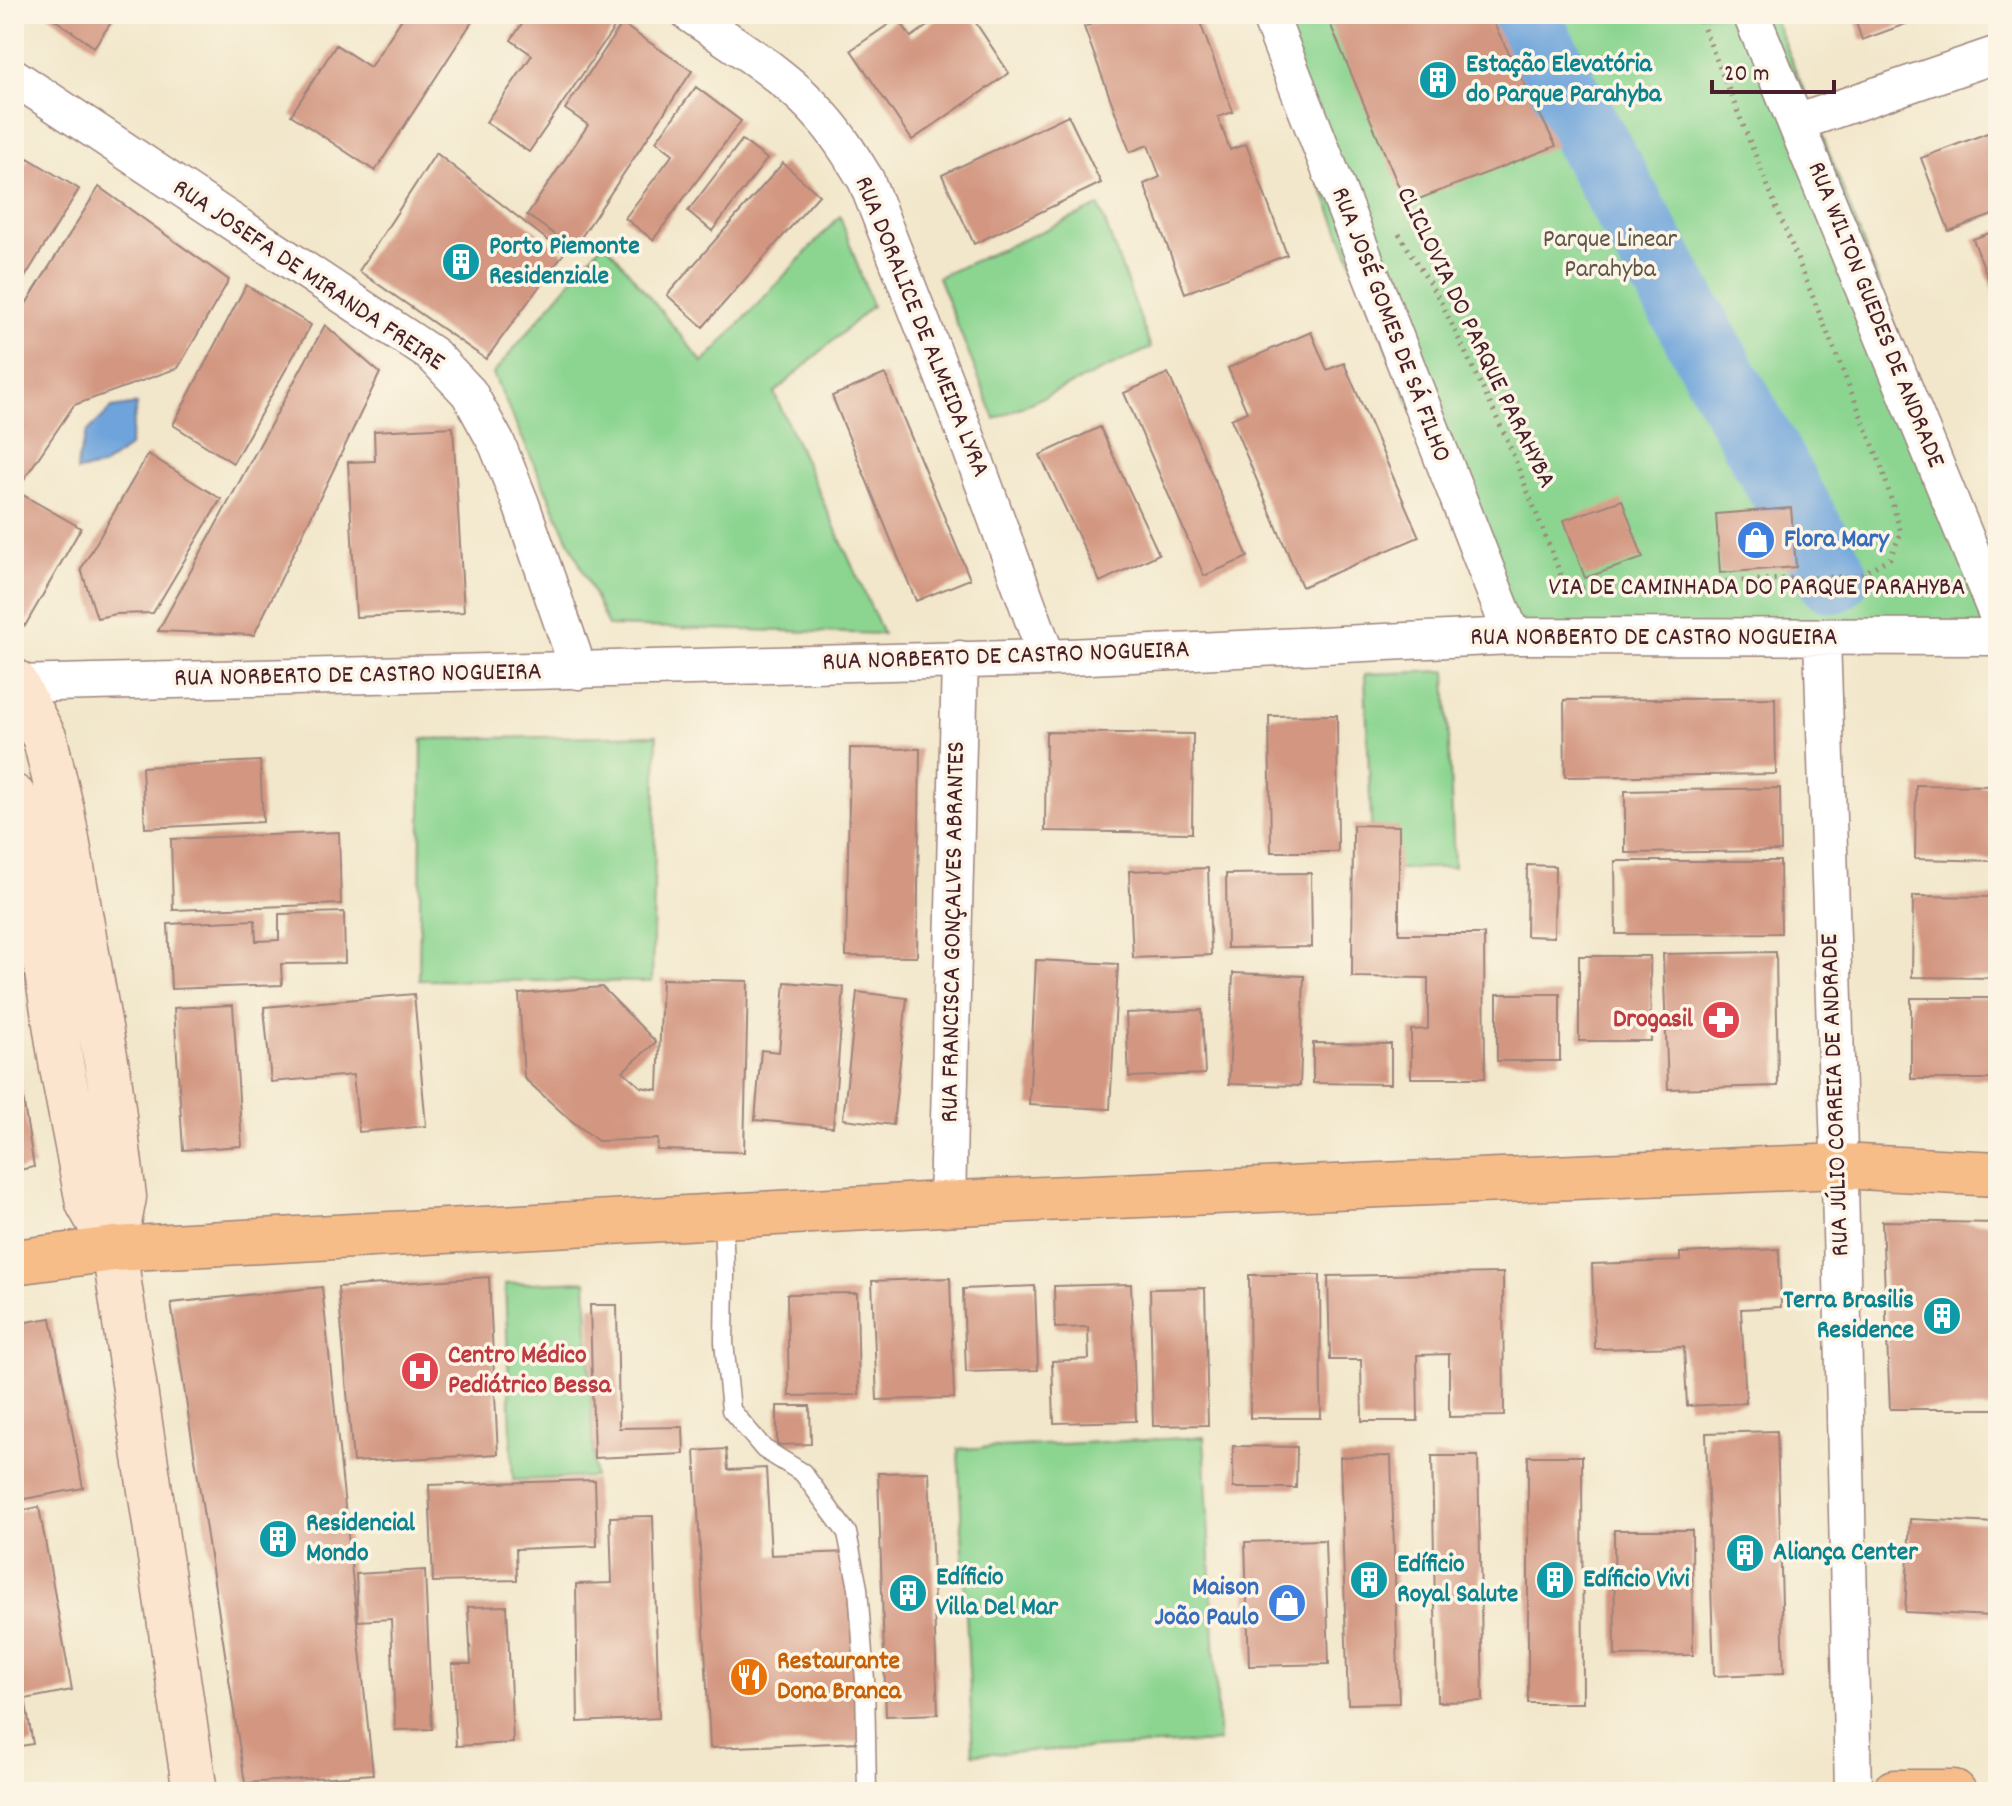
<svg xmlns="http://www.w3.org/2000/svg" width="2012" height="1806" font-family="Dekko,sans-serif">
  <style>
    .green { fill: #8cd591; stroke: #6b7a5e; stroke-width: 2 }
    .water { fill: #6ea4db; stroke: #5c6283; stroke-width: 2 }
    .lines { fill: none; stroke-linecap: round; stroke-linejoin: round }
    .river { stroke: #6ea4db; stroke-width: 72 }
    .building { fill: #d39781 }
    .lane-casing { stroke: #9e837b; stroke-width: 21 }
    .street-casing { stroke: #9e837b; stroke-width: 39 }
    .secondary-casing { stroke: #9e837b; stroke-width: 47 }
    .primary-casing { stroke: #9e837b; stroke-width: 47 }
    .path { stroke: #9e837b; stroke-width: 5; stroke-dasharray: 2 6; stroke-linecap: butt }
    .lane { stroke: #fff; stroke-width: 18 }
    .street { stroke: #fff; stroke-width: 36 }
    .secondary { stroke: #fce5cf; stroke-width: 44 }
    .primary { stroke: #f7bd88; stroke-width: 44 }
    .labels { text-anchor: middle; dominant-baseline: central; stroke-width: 7; stroke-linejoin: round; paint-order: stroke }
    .culture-label { font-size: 26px; font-weight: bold; fill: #0d838f; stroke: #fcf5e5; text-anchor: start }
    .park-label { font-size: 26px; fill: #5e564a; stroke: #fcf5e5 }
    .street-label { font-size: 26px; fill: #4a1f2b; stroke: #fcf5e5 }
    .shop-label { font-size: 26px; font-weight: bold; fill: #366cbe; stroke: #fcf5e5; text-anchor: start }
    .health-label { font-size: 26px; font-weight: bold; fill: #be3a42; stroke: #fcf5e5; text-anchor: end }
    .food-label { font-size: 26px; font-weight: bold; fill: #c56008; stroke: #fcf5e5; text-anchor: start }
  </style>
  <rect width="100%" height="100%" fill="#fcf5e5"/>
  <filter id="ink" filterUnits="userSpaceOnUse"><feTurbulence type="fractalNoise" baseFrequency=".0125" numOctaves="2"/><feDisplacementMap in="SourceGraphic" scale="16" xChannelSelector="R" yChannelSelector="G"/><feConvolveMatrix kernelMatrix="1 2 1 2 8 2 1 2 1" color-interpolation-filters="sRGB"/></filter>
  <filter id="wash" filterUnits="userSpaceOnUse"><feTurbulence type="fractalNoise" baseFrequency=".006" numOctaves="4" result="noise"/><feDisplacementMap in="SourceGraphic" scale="32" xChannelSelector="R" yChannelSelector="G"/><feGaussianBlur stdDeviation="1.8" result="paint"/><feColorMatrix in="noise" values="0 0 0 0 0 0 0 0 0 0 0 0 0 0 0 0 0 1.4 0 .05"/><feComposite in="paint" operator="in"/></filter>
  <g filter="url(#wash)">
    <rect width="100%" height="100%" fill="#f2e7cb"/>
    <!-- green -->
    <path class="green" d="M 1251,14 L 1772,14 L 1819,126 L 1998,600 L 1998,640 L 1507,643 Z
      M 1099,206 L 1151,348 L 995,419 L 938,277 Z
      M 840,216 L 872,306 L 774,393 L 883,634 L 608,626 L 493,374 L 604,241 L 703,363 Z
      M 1446,671 L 1454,867 L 1373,870 L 1365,674 Z
      M 657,735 L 652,982 L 419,980 L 422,739 Z
      M 586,1281 L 594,1477 L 513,1480 L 505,1284 Z
      M 1204,1437 L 1219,1742 L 973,1754 L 958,1449 Z"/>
    <!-- water -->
    <path class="water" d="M 137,404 L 129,447 L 101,467 L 77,471 L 78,460 L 87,432 L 112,408 Z"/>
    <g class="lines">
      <!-- river -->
      <path class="river" d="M 1521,14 L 1833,577"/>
    </g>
    <g id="blocks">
      <!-- building -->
      <path class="building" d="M 47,14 L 117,14 L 94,47 Z
        M 405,14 L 477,14 L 375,171 L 291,115 L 336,45 L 370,67 Z
        M 529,14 L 600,14 L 616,25 L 529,152 L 486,122 L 532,55 L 511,40 Z
        M 945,14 L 970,14 L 1009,73 L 912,140 L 851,50 L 898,18 L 911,37 Z
        M 1119,14 L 1197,14 L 1233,112 L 1218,117 L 1230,150 L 1246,144 L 1287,255 L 1185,293 L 1144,184 L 1160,177 L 1148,145 L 1130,152 L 1084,27 Z
        M 1326,14 L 1489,14 L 1556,146 L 1406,204 Z
        M 1853,14 L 1933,14 L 1862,40 Z
        M 622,24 L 692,71 L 574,248 L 527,215 L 588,125 L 565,109 Z
        M 696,87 L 741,121 L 653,240 L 625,218 L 673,154 L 656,141 Z
        M 1068,115 L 1101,183 L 974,244 L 942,175 Z
        M 1998,129 L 1998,213 L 1949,231 L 1921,158 Z
        M 742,140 L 767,159 L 712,231 L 688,211 Z
        M 436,153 L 564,253 L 486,359 L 359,271 Z
        M 28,158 L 79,189 L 14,295 L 14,182 Z
        M 783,163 L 819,195 L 703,327 L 667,295 Z
        M 99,187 L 229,280 L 178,368 L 74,405 L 16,491 L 81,528 L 25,626 L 14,616 L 14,323 Z
        M 1998,230 L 1998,304 L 1973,239 Z
        M 246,285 L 311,325 L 233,463 L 173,425 Z
        M 325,325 L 380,373 L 254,635 L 158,631 Z
        M 1311,332 L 1327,370 L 1344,363 L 1419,537 L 1302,587 L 1231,419 L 1247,412 L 1228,368 Z
        M 1168,373 L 1248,557 L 1204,576 L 1124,393 Z
        M 885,374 L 970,579 L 916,601 L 832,396 Z
        M 453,427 L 464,612 L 356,617 L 348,462 L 375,461 L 374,431 Z
        M 1100,427 L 1159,554 L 1100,582 L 1040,455 Z
        M 148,454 L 221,499 L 153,613 L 116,614 L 97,618 L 81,569 Z
        M 1622,500 L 1643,558 L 1585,578 L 1564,520 Z
        M 1791,508 L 1796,567 L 1720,573 L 1716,514 Z
        M 1775,698 L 1776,774 L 1565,777 L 1564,700 Z
        M 1337,715 L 1338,852 L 1271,852 L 1269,716 Z
        M 1046,732 L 1193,734 L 1192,833 L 1045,831 Z
        M 850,748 L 920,749 L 917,957 L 846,956 Z
        M 260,761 L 263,822 L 145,828 L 142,767 Z
        M 1916,785 L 1998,786 L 1998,861 L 1915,859 Z
        M 1780,788 L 1781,851 L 1625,853 L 1625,791 Z
        M 1353,825 L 1399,826 L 1399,934 L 1484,934 L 1485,1078 L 1411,1078 L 1411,1030 L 1428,1029 L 1428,978 L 1352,977 Z
        M 339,832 L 341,904 L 173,910 L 171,839 Z
        M 1615,861 L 1780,861 L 1781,933 L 1616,934 Z
        M 1527,865 L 1555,866 L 1554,937 L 1526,936 Z
        M 1208,868 L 1211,955 L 1133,958 L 1129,871 Z
        M 1311,873 L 1312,947 L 1227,948 L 1226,874 Z
        M 1913,896 L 1998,897 L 1998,978 L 1912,977 Z
        M 344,912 L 345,963 L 281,964 L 282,985 L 171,989 L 168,924 L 255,920 L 256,941 L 279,940 L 279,914 Z
        M 1776,952 L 1778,1086 L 1668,1089 L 1663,954 Z
        M 1579,956 L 1650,956 L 1651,1041 L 1579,1041 Z
        M 1036,960 L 1118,964 L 1110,1109 L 1029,1105 Z
        M 1233,973 L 1304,976 L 1300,1086 L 1229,1084 Z
        M 662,979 L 748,981 L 744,1152 L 657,1150 L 658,1139 L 598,1141 L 568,1118 L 524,1078 L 519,994 L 602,987 L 656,1042 L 623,1071 L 641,1087 L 658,1090 Z
        M 785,982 L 844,987 L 833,1127 L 755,1120 L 761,1050 L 779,1052 Z
        M 857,992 L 907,998 L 893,1125 L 843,1119 Z
        M 414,994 L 426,1126 L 359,1132 L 353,1075 L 271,1082 L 264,1007 Z
        M 1497,994 L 1560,994 L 1560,1061 L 1497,1061 Z
        M 1911,998 L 1998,998 L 1998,1079 L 1911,1079 Z
        M 233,1005 L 242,1146 L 183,1150 L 174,1008 Z
        M 1202,1010 L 1205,1074 L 1129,1077 L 1126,1013 Z
        M 1313,1043 L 1391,1044 L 1391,1084 L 1313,1083 Z
        M 14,1055 L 16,1055 L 34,1167 L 14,1171 Z
        M 1882,1221 L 1998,1223 L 1998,1409 L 1890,1409 Z
        M 1779,1249 L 1781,1307 L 1741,1309 L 1746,1403 L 1687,1406 L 1684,1347 L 1595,1349 L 1592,1264 L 1680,1261 L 1680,1253 Z
        M 1503,1273 L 1504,1416 L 1449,1417 L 1449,1354 L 1417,1355 L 1418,1421 L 1362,1421 L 1361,1360 L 1330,1360 L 1328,1276 Z
        M 1249,1275 L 1320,1275 L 1321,1418 L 1250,1418 Z
        M 489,1277 L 498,1454 L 353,1462 L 338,1287 Z
        M 950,1278 L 954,1398 L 877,1400 L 872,1281 Z
        M 1131,1284 L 1136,1421 L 1054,1423 L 1052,1361 L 1089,1359 L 1088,1327 L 1055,1328 L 1054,1286 Z
        M 1035,1286 L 1038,1370 L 966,1372 L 963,1289 Z
        M 322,1287 L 373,1774 L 245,1783 L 171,1303 Z
        M 1205,1288 L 1208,1425 L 1153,1426 L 1150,1289 Z
        M 857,1293 L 859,1395 L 789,1396 L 787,1294 Z
        M 590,1305 L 617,1305 L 619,1428 L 683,1427 L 684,1454 L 594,1458 Z
        M 51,1318 L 83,1488 L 14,1501 L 14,1324 Z
        M 777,1406 L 810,1406 L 811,1444 L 777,1445 Z
        M 1777,1431 L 1784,1673 L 1714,1676 L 1706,1433 Z
        M 1233,1446 L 1297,1447 L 1296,1488 L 1233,1488 Z
        M 726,1449 L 728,1470 L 766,1468 L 771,1555 L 850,1552 L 860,1742 L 710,1748 L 695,1451 Z
        M 1391,1456 L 1399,1703 L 1348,1704 L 1340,1457 Z
        M 1432,1456 L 1478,1456 L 1483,1701 L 1437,1702 Z
        M 1528,1456 L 1582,1456 L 1583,1703 L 1528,1703 Z
        M 929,1472 L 938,1714 L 886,1716 L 878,1473 Z
        M 595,1480 L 597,1546 L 516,1549 L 517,1580 L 433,1582 L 429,1485 Z
        M 39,1507 L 72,1690 L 25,1699 L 33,1744 L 14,1747 L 14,1512 Z
        M 653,1516 L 659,1718 L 578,1722 L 576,1584 L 612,1583 L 610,1517 Z
        M 1910,1519 L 1997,1523 L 1993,1616 L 1905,1612 Z
        M 1614,1530 L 1692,1530 L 1693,1655 L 1615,1656 Z
        M 1325,1540 L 1329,1664 L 1249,1666 L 1245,1542 Z
        M 425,1570 L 432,1729 L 395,1730 L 391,1619 L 358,1621 L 356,1574 Z
        M 507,1606 L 513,1743 L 456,1746 L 452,1664 L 471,1664 L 468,1607 Z"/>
    </g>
  </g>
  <g filter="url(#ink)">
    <use href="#blocks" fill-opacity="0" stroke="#9e837b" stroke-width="2"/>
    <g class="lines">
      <!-- lane casing -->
      <g class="lane-casing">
        <path id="lane" d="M 723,1216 L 725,1273 L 724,1342 L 731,1410 L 764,1449 L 803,1473 L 847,1533 L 858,1588 L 865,1680 L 867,1792"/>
      </g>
      <!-- street casing -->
      <g class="street-casing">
        <path id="street" d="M 690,14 C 734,45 788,76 823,118 C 840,137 853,159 866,180 L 964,430 L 1047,658
          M 1269,14 L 1512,636
          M 1751,14 L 1998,617
          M 14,77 L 433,355 L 469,393 L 497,444 L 521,504 L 579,671
          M 1796,123 L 1998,54
          M 1822,638 L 1840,1181 L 1853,1792
          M 14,684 L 1047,658 L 1512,636 L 1998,637
          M 947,1204 L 960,659"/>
      </g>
      <!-- secondary casing -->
      <g class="secondary-casing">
        <path id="secondary" d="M 14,681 L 45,739 L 62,811 L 110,1084 L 124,1197 L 114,1249 L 195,1792
          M 14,797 L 21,816 L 30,864 L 62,1068 L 88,1203 L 114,1249"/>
      </g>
      <!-- primary casing -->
      <g class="primary-casing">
        <path id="primary" d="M 14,1262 L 114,1249 L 997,1201 L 1839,1166 L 1998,1174
          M 1894,1792 L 1954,1792"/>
      </g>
      <!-- path -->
      <path class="path" d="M 1399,234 L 1441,302 L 1506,437 L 1566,588 L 1858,576 L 1890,558 L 1901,533 L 1881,465 L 1698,14"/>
      <!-- lane -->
      <use href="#lane" class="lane"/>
      <!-- street -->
      <use href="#street" class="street"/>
      <!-- secondary -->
      <use href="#secondary" class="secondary"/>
      <!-- primary -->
      <use href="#primary" class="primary"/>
    </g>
  </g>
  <!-- icons -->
  <defs>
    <g id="building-disc" transform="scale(2)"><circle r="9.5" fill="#0f9aa8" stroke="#fcf5e5"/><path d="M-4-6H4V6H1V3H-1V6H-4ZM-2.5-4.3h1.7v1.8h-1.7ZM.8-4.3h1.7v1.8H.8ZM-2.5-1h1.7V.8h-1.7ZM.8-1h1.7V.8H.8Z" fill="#fff"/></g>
    <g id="shop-disc" transform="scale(2)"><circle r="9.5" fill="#3f7fe0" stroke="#fcf5e5"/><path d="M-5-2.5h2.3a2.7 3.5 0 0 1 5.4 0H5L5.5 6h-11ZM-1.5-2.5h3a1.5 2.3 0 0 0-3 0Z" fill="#fff"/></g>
    <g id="pharmacy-disc" transform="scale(2)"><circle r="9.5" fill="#e0444e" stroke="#fcf5e5"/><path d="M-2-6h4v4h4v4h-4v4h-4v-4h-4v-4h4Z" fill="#fff"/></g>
    <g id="hospital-disc" transform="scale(2)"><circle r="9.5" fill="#e0444e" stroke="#fcf5e5"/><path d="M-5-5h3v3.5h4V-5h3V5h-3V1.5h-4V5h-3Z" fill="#fff"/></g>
    <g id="restaurant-disc" transform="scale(2)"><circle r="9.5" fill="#e8710a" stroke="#fcf5e5"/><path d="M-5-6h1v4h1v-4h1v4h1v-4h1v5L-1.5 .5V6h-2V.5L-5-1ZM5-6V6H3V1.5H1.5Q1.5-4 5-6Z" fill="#fff"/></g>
  </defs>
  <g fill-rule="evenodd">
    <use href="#building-disc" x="1438" y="80"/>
    <use href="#building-disc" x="461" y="262"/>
    <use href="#shop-disc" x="1756" y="540"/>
    <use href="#pharmacy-disc" x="1721" y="1020"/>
    <use href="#building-disc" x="1942" y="1316"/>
    <use href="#hospital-disc" x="420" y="1371"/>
    <use href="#building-disc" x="278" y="1539"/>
    <use href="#building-disc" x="1745" y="1553"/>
    <use href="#building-disc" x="1369" y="1580"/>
    <use href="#building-disc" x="1555" y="1580"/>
    <use href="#building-disc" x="908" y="1593"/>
    <use href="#shop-disc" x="1287" y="1603"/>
    <use href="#restaurant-disc" x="749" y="1677"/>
  </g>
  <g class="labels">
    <!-- culture labels -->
    <g class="culture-label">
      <text x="1466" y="65">Estação Elevatória<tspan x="1466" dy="30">do Parque Parahyba</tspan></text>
      <text x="489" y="247">Porto Piemonte<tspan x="489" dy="30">Residenziale</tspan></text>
      <text x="1914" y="1301" text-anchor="end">Terra Brasilis<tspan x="1914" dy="30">Residence</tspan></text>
      <text x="306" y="1524">Residencial<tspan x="306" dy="30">Mondo</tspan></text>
      <text x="1773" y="1553">Aliança Center</text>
      <text x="1397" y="1565">Edíficio<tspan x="1397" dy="30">Royal Salute</tspan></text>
      <text x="936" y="1578">Edíficio<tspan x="936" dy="30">Villa Del Mar</tspan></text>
      <text x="1583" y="1580">Edíficio Vivi</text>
    </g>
    <!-- park labels -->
    <g class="park-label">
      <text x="1610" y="240">Parque Linear<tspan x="1610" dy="30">Parahyba</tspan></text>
    </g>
    <!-- street labels -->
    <g class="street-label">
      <text transform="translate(308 276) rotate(34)">RUA JOSEFA DE MIRANDA FREIRE</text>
      <text transform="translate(1875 315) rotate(68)">RUA WILTON GUEDES DE ANDRADE</text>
      <text transform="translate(1390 325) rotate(69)">RUA JOSÉ GOMES DE SÁ FILHO</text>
      <text transform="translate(921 327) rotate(68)">RUA DORALICE DE ALMEIDA LYRA</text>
      <text transform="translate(1475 338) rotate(64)">CLICLOVIA DO PARQUE PARAHYBA</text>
      <text x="1757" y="588">VIA DE CAMINHADA DO PARQUE PARAHYBA</text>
      <text x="1654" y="638">RUA NORBERTO DE CASTRO NOGUEIRA</text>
      <text transform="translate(1006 657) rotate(-2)">RUA NORBERTO DE CASTRO NOGUEIRA</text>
      <text transform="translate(358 676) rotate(-1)">RUA NORBERTO DE CASTRO NOGUEIRA</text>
      <text transform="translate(954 932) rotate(-89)">RUA FRANCISCA GONÇALVES ABRANTES</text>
      <text transform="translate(1836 1095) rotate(-92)">RUA JÚLIO CORREIA DE ANDRADE</text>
    </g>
    <!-- shop labels -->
    <g class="shop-label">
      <text x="1784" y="540">Flora Mary</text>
      <text x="1259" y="1588" text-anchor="end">Maison<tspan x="1259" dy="30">João Paulo</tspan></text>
    </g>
    <!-- health labels -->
    <g class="health-label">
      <text x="1693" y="1020">Drogasil</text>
      <text x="448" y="1356" text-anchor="start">Centro Médico<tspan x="448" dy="30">Pediátrico Bessa</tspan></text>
    </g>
    <!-- food labels -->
    <g class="food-label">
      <text x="777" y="1662">Restaurante<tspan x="777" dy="30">Dona Branca</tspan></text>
    </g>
  </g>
  <!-- margin -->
  <rect width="2012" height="1806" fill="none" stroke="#fcf5e5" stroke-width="48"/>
  <!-- scale -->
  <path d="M1712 80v12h122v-12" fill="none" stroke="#4a1f2b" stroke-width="4"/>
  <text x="1724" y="80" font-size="24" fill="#4a1f2b" stroke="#fcf5e5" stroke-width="6" paint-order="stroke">20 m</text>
</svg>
